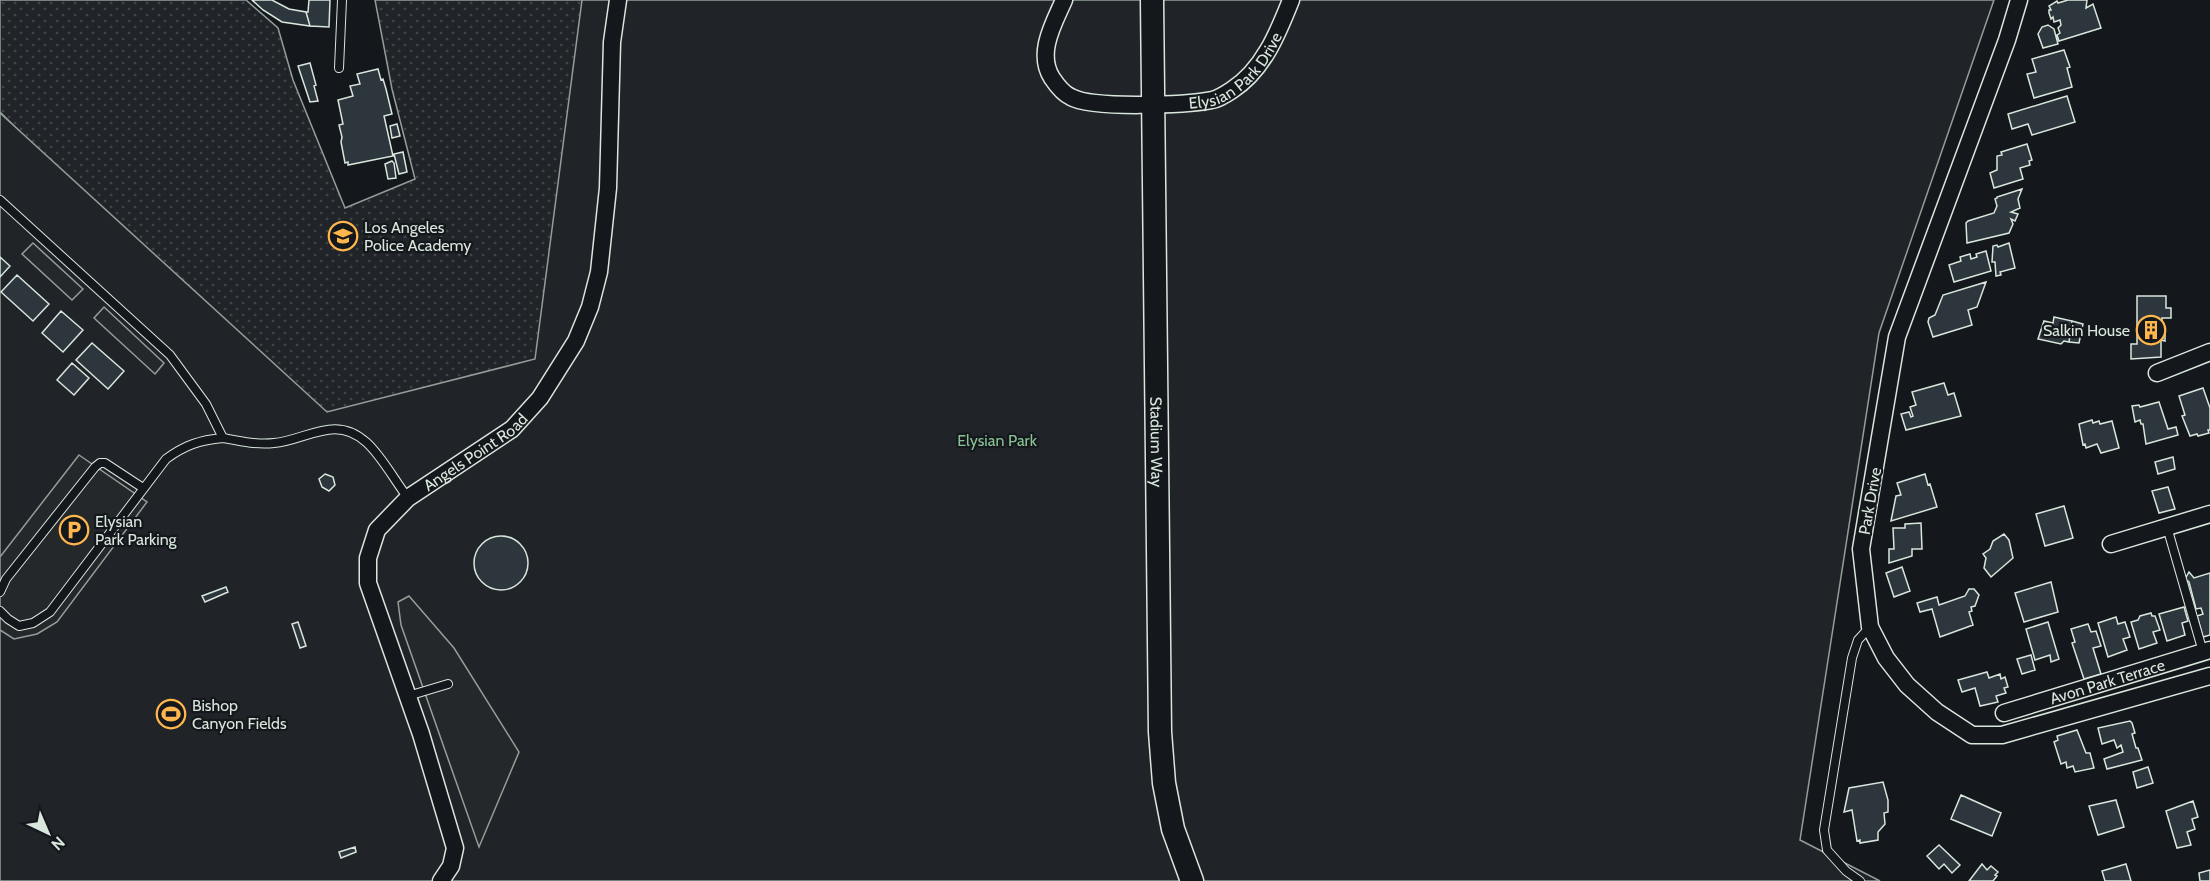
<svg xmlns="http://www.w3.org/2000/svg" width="2210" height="881" font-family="Cabin,sans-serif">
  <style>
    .grass { fill: url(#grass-dots); stroke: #939e99; stroke-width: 1.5 }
    .park { fill: #202428; stroke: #939e99; stroke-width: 1.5 }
    .parking { fill: #24282b; stroke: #939e99; stroke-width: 1.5 }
    .building { fill: #2c363c; stroke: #d8e6dc; stroke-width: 1.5 }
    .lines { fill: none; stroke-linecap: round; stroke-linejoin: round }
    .service-casing { stroke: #d8e6dc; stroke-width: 10 }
    .minor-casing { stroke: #d8e6dc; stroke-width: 19 }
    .secondary-casing { stroke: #d8e6dc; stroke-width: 25 }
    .service { stroke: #14181c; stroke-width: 8 }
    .minor { stroke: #14181c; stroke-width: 16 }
    .secondary { stroke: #14181c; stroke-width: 22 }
    .labels { text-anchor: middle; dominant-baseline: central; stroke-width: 4.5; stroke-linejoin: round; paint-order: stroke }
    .street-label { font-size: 16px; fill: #d8e6dc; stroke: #14181c }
    .poi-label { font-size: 16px; fill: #d8e6dc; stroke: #14181c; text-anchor: start }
    .park-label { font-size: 16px; fill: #8ac095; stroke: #14181c }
  </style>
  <defs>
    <pattern id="grass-dots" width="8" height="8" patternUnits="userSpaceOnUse" patternTransform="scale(1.5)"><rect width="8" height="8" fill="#202428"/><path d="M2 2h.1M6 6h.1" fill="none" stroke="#404447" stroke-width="1.8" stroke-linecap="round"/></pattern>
  </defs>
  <rect width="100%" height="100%" fill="#14181c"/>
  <!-- grass -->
  <path class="grass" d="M 0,0 L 246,0 L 278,28 L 293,80 L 345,208 L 415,179 L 392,89 L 375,0 L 602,0 L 588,271 L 524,392 L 322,421 L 160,271 L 0,112 Z"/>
  <!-- park -->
  <path class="park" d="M 582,0 L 1994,0 L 1879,333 L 1800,840 L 1880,881 L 0,881 L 0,113 L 327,412 L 535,359 Z"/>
  <!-- parking -->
  <path class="parking" d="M 33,243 L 83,289 L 72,300 L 22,254 Z
    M 104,307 L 164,363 L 155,374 L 94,318 Z
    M 79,455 L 147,502 L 57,622 L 37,634 L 14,639 L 0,630 L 0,557 Z
    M 409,596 L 454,648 L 519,752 L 479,847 L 401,625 L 398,602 Z"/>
  <!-- building -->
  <path class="building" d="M 252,0 L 272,0 L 289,9 L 306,12 L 310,26 L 282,22 L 263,10 Z
    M 309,0 L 330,0 L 329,27 L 310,26 L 306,12 L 308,12 Z
    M 2068,0 L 2087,0 L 2086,8 L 2093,4 L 2101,28 L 2059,41 L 2057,35 L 2060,33 L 2058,28 L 2061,25 L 2060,20 L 2054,22 L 2053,17 L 2051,19 L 2049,13 L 2049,10 L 2051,10 L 2049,6 L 2057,1 L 2058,3 Z
    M 2048,25 L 2054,29 L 2058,44 L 2043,48 L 2038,34 L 2042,27 Z
    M 2064,50 L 2070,67 L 2067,68 L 2072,87 L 2034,98 L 2027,74 L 2036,72 L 2032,59 Z
    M 310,63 L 316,85 L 314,86 L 318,101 L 310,102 L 298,66 Z
    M 378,69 L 381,80 L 383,79 L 386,89 L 392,114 L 384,116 L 393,156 L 348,165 L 348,162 L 345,163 L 341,142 L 342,137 L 339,125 L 343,124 L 338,100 L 353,96 L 350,86 L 360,84 L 357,74 Z
    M 2067,96 L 2075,122 L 2032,135 L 2028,124 L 2012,129 L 2008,114 Z
    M 397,124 L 400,136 L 392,138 L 390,126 Z
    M 2027,144 L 2032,160 L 2029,161 L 2030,165 L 2020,168 L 2023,179 L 1994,188 L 1990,173 L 1997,170 L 1997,156 L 2002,155 L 2001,152 Z
    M 403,152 L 407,172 L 399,174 L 394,154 Z
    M 392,161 L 394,163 L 396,178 L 388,179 L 385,164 Z
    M 2022,189 L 2018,199 L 2020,208 L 2011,212 L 2018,214 L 2015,221 L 2011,219 L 2013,224 L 2009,233 L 1967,243 L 1966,223 L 1968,221 L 1994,213 L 1997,206 L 1995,199 L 1997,198 L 1997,197 Z
    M 2009,243 L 2015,268 L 2000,272 L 2001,275 L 1996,276 L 1995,262 L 1992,262 L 1993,246 L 1997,245 L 1998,247 Z
    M 1986,251 L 1991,271 L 1954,282 L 1949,265 L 1961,261 L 1960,257 L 1970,254 L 1971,259 L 1977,257 L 1976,254 Z
    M 0,257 L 10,266 L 0,277 Z
    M 17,275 L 49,304 L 33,321 L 1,292 Z
    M 1986,282 L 1977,307 L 1968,310 L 1972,325 L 1933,337 L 1928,322 L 1929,318 L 1935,315 L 1943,295 Z
    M 2137,296 L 2166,296 L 2166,308 L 2171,308 L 2171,318 L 2162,318 L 2162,327 L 2165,327 L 2165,341 L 2161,340 L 2161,357 L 2131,359 L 2131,344 L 2137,344 Z
    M 61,311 L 83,330 L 63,352 L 42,333 Z
    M 2054,317 L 2072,321 L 2069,342 L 2064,341 L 2061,344 L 2038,339 L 2044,321 L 2053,323 Z
    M 2072,321 L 2083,324 L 2079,343 L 2069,342 Z
    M 92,343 L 124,371 L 108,389 L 76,360 Z
    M 72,363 L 89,378 L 74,395 L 57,380 Z
    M 1944,383 L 1948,395 L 1954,393 L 1961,416 L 1906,430 L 1901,414 L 1909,412 L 1911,417 L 1913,416 L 1910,407 L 1916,405 L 1912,392 Z
    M 2203,388 L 2210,408 L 2210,430 L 2208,430 L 2209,433 L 2198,436 L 2197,434 L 2190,436 L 2182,416 L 2185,415 L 2179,396 Z
    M 2159,402 L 2168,429 L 2176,427 L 2178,435 L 2146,444 L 2143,424 L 2141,424 L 2140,420 L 2135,422 L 2132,406 L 2139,405 L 2140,407 Z
    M 2092,420 L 2093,423 L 2099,421 L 2100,424 L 2112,421 L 2119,448 L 2101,453 L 2097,444 L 2086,448 L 2085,444 L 2083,445 L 2079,424 Z
    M 2173,457 L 2175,469 L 2158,474 L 2155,462 Z
    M 325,474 L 333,477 L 335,485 L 329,491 L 322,487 L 319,479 Z
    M 1925,474 L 1928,485 L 1930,484 L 1937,507 L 1891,521 L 1896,496 L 1901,495 L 1897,483 Z
    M 2168,487 L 2175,509 L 2159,513 L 2152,491 Z
    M 2064,506 L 2073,538 L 2045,546 L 2036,514 Z
    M 1921,523 L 1922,549 L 1912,549 L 1912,556 L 1889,563 L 1889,549 L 1894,549 L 1893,528 L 1905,528 L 1905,524 Z
    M 2004,534 L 2009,540 L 2013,558 L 1991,577 L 1984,568 L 1986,558 L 1983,554 L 1990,549 L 1993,541 Z
    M474 563a27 27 0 1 1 54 0a27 27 0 1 1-54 0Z
    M 1902,567 L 1910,591 L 1894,597 L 1886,573 Z
    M 2189,572 L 2194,578 L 2210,573 L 2210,635 L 2203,637 L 2197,616 L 2203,614 L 2201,608 L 2196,609 L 2189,582 L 2185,579 Z
    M 2051,582 L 2058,612 L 2024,622 L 2015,593 Z
    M 226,587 L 228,592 L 205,602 L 202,596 Z
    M 1969,589 L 1974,589 L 1979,595 L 1975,606 L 1971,607 L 1972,611 L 1969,612 L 1973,625 L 1940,637 L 1932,609 L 1920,612 L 1917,603 L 1937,597 L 1939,605 L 1965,596 Z
    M 2184,607 L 2188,621 L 2182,623 L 2185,635 L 2167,641 L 2159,614 Z
    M 2151,613 L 2152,616 L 2155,616 L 2160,630 L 2153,632 L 2157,643 L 2139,649 L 2131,622 L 2138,620 L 2140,616 Z
    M 2116,617 L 2118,624 L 2125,622 L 2130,637 L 2123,639 L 2127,650 L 2108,657 L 2098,623 Z
    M 298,622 L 306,646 L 300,648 L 292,624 Z
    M 2048,622 L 2059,659 L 2051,662 L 2050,655 L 2035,660 L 2026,629 Z
    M 2088,624 L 2091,632 L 2096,631 L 2101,646 L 2093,648 L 2101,674 L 2084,679 L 2072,643 L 2075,642 L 2071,629 Z
    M 2031,655 L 2035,670 L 2022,674 L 2017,659 Z
    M 1987,672 L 1989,678 L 2000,674 L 2001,679 L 2005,677 L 2008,687 L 2004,688 L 2006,693 L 1996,696 L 1998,702 L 1980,706 L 1975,688 L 1962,692 L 1958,680 Z
    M 2130,721 L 2132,723 L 2135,733 L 2132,734 L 2136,748 L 2138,748 L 2142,760 L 2107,769 L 2104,759 L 2123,752 L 2121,745 L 2117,748 L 2114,740 L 2102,744 L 2098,728 Z
    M 2077,730 L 2086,753 L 2090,753 L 2094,768 L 2075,772 L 2073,766 L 2067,768 L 2066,762 L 2061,764 L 2054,742 L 2058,740 L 2057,736 Z
    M 2148,767 L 2153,783 L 2137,788 L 2133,772 Z
    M 1883,782 L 1888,800 L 1888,812 L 1884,813 L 1885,824 L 1878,832 L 1878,840 L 1860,843 L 1860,840 L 1857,841 L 1852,810 L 1844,812 L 1849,788 Z
    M 1961,795 L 2001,813 L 1992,836 L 1951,819 Z
    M 2116,800 L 2124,827 L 2098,835 L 2089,806 Z
    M 2193,801 L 2198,817 L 2192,819 L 2195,829 L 2187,832 L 2191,845 L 2177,848 L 2166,811 Z
    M 1939,845 L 1960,865 L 1952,873 L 1944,864 L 1939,869 L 1927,856 Z
    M 355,847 L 356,852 L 341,858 L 339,852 Z
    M 1982,864 L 1987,870 L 1991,866 L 1998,872 L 1995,875 L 1997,876 L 1993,881 L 1969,881 Z
    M 2126,864 L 2131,881 L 2105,881 L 2102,871 Z
    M 2210,870 L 2210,881 L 2200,881 L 2199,873 Z"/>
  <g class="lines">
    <!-- service casing -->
    <g class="service-casing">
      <path id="service" d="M 339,68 L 342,0
        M 0,200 L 170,355 L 206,404 L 223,438 C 239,441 257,445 274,443 C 307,440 335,414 366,442 C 381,455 395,481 408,498
        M 2167,527 L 2203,652
        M 0,592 L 6,579 L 95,467 L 100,463 L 105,463 L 143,488
        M 0,611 L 8,619 L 19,626 L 33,623 L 50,612 L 166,459 C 185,445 200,440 223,438
        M 408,696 L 448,684
        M 1860,881 L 1846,871 L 1827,850 L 1824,830 L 1852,658 L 1858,640 L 1870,627"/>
    </g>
    <!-- minor casing -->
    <g class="minor-casing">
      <g id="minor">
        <path id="s1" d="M 1064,0 C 1054,23 1036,53 1052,78 C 1056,84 1064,94 1071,97 C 1092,109 1186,105 1212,100 C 1218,99 1226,94 1232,90 C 1263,70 1278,33 1291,0"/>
        <path d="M 2019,0 L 2007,40 L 1897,337 L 1861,549 L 1870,627 L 1886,658 L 1907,685 L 1937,712 L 1972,735 L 2002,735 L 2210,676"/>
        <path d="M 2157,373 L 2210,352"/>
        <path d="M 2111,544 L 2210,514"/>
        <path id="s2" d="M 2004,713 L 2210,650"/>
        <path id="s3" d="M 441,881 L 451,866 L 455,848 L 421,734 L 368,583 L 368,558 L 377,530 L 408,498 L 512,429 L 540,398 L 576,341 L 590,307 L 599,272 L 608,188 L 612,42 L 618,0"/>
      </g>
    </g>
    <!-- secondary casing -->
    <g class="secondary-casing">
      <g id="secondary">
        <path id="s4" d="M 1152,0 L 1160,732 L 1164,783 L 1173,829 L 1192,881"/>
      </g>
    </g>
    <!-- service -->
    <use href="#service" class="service"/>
    <!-- minor -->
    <use href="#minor" class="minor"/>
    <!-- secondary -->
    <use href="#secondary" class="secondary"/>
  </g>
  <!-- icons -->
  <defs>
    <g id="school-ring" transform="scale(1.5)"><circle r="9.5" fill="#14181c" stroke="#ffb74d" stroke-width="1.5"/><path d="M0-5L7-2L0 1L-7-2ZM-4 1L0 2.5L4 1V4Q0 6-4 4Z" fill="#ffb74d"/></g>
    <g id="building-ring" transform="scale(1.5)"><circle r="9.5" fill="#14181c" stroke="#ffb74d" stroke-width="1.5"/><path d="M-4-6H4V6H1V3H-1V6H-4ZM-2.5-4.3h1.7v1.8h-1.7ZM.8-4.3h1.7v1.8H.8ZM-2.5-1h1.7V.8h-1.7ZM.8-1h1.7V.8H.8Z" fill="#ffb74d"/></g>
    <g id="parking-ring" transform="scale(1.5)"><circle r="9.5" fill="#14181c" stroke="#ffb74d" stroke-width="1.5"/><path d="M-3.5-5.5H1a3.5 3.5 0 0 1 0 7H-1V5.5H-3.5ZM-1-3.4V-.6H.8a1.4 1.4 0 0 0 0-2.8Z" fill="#ffb74d"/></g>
    <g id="stadium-ring" transform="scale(1.5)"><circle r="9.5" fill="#14181c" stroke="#ffb74d" stroke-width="1.5"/><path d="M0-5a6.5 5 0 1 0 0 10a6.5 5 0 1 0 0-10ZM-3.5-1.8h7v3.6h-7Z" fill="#ffb74d"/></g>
  </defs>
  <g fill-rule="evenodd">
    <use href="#school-ring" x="343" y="236"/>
    <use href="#building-ring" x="2151" y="330"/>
    <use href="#parking-ring" x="74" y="530"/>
    <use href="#stadium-ring" x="171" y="714"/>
  </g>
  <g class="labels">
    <!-- street labels -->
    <g class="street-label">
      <text stroke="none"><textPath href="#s1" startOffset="288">Elysian Park Drive</textPath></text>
      <text stroke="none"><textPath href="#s4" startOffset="442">Stadium Way</textPath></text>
      <text stroke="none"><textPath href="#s3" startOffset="496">Angels Point Road</textPath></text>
      <text transform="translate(1870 501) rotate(-80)">Park Drive</text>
      <text stroke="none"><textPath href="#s2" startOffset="108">Avon Park Terrace</textPath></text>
    </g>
    <!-- poi labels -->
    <g class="poi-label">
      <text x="364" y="227">Los Angeles<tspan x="364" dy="18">Police Academy</tspan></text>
      <text x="2130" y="330" text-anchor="end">Salkin House</text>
      <text x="95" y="521">Elysian<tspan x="95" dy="18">Park Parking</tspan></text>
      <text x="192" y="705">Bishop<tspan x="192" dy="18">Canyon Fields</tspan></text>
    </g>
    <!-- park labels -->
    <g class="park-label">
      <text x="997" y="440">Elysian Park</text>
    </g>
  </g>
  <!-- north arrow -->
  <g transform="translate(48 833) rotate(136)" stroke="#14181c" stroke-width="4.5" paint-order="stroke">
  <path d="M0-4.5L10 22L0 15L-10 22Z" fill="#d8e6dc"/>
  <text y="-9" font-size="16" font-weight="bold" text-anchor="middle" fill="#d8e6dc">N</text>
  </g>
</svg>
